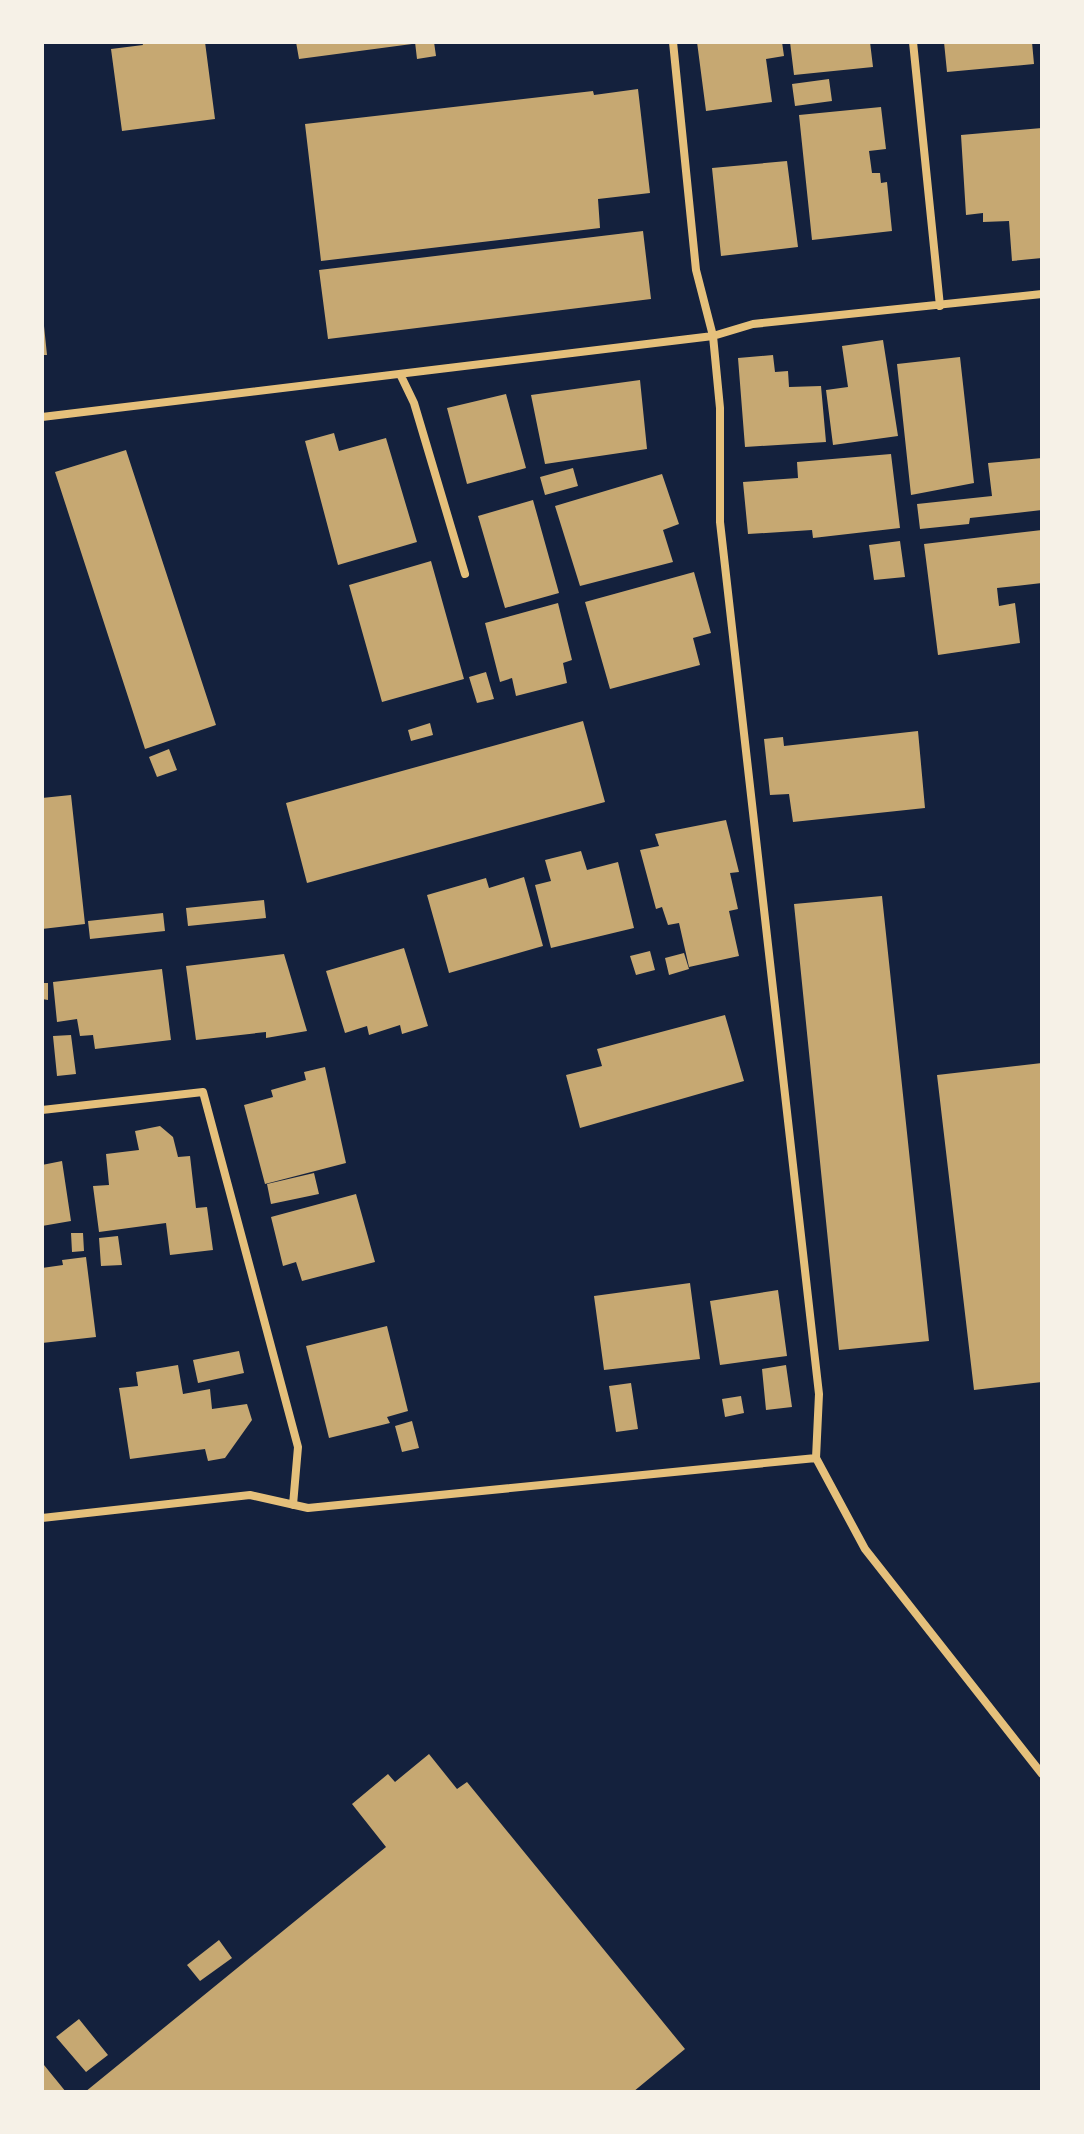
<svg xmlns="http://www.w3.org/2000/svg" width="1084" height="2134" font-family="Helvetica,sans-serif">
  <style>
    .building { fill: #c6a872 }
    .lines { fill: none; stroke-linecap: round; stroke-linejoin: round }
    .minor { stroke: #e5c07b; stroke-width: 8 }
  </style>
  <rect width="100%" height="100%" fill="#14213d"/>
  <!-- building -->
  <path class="building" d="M 142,42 L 205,42 L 215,119 L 122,131 L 111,49 L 143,45 Z
    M 296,42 L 412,42 L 412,44 L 299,59 Z
    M 415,42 L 434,42 L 436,56 L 417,59 Z
    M 697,42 L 782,42 L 784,56 L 766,59 L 772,102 L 706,111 Z
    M 790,42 L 870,42 L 873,67 L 794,75 Z
    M 944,42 L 1032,42 L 1034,64 L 947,72 Z
    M 829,79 L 832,101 L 795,106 L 792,84 Z
    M 638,89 L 650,193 L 598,199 L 600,228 L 321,261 L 305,124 L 593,91 L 594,95 Z
    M 881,107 L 886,149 L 869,151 L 872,173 L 880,173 L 881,183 L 887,182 L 892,231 L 812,240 L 799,115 Z
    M 1042,128 L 1042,258 L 1012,261 L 1009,221 L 983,222 L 983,213 L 966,215 L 961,135 Z
    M 787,161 L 798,247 L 721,256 L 712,168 Z
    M 643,231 L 651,299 L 328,339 L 319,270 Z
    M 42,326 L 44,326 L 47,355 L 42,355 Z
    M 883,340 L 898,436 L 833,445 L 826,390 L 848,387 L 842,346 Z
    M 773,355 L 775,372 L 788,371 L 789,387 L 821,386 L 826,442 L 745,447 L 738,358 Z
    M 960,357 L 974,483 L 911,495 L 897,364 Z
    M 640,380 L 647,449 L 545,464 L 531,395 Z
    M 506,394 L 526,468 L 467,484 L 447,408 Z
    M 334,433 L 339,451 L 386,438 L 417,542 L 338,565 L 305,441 Z
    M 126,450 L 216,725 L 145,749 L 55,472 Z
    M 891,454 L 900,528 L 813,538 L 812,530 L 748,534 L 743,482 L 798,478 L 797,462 Z
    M 1042,458 L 1042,510 L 970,518 L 969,524 L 920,529 L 917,504 L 992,496 L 988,463 Z
    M 573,468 L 578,486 L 545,495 L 540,477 Z
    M 662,474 L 679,524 L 663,530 L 673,562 L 580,586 L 555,506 Z
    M 533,500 L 559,593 L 505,608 L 478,516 Z
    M 1042,530 L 1042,583 L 997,588 L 999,606 L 1015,603 L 1020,643 L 938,655 L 924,544 Z
    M 900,541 L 905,577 L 874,580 L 869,545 Z
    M 431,561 L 464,679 L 382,702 L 349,585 Z
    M 694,572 L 711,633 L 693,638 L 700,665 L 610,689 L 585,602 Z
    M 558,603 L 572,660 L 563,663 L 567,683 L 516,696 L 512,678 L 500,682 L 485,623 Z
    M 486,672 L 494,699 L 477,703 L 469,677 Z
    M 583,721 L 605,802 L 307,883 L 286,803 Z
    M 430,723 L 433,735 L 411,741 L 408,730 Z
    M 918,731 L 925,808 L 793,822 L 789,794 L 770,795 L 764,739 L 783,737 L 784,746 Z
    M 169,749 L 177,770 L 157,777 L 149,757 Z
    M 71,795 L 85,924 L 42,929 L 42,798 Z
    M 726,820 L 739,872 L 730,873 L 738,909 L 729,911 L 739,956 L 689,967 L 679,923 L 668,925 L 662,907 L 656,909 L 640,850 L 659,846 L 655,834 Z
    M 581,851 L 587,870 L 618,862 L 634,928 L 551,948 L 535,885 L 551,881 L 545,860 Z
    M 524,877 L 543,946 L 449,973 L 427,895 L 486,878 L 489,888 Z
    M 882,896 L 929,1341 L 839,1350 L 794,904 Z
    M 264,900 L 266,918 L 188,926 L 186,908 Z
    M 163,913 L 165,931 L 90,939 L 88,921 Z
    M 404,948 L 428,1026 L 402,1034 L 400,1025 L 369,1035 L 367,1026 L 345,1033 L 326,971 Z
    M 650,951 L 655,970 L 636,975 L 630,956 Z
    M 684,953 L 689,969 L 669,975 L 665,958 Z
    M 284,954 L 307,1031 L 266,1038 L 266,1032 L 196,1040 L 186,966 Z
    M 162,969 L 171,1040 L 95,1049 L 93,1035 L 80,1036 L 77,1019 L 57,1022 L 53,982 Z
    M 42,983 L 48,983 L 48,1000 L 42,999 Z
    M 725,1015 L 744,1081 L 580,1128 L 566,1075 L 602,1066 L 597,1049 Z
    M 71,1035 L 76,1074 L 57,1076 L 53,1036 Z
    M 1042,1063 L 1042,1382 L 974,1390 L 937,1075 Z
    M 325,1067 L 346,1163 L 265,1184 L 244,1105 L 273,1097 L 271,1090 L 306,1080 L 304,1072 Z
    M 160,1126 L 173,1137 L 178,1157 L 190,1156 L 196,1208 L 207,1207 L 213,1250 L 170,1255 L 166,1223 L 99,1232 L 93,1186 L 109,1185 L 106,1154 L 139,1150 L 135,1131 Z
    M 62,1161 L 71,1221 L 42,1226 L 42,1165 Z
    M 314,1173 L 319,1194 L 271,1204 L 267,1184 Z
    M 356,1194 L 375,1262 L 302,1281 L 296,1262 L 283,1266 L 271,1217 Z
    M 71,1233 L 83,1233 L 84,1251 L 72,1252 Z
    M 118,1236 L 122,1265 L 101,1266 L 99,1238 Z
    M 86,1257 L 96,1337 L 42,1343 L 42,1268 L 63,1265 L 62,1260 Z
    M 690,1283 L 700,1359 L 604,1370 L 594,1296 Z
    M 778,1290 L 787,1356 L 720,1365 L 710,1301 Z
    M 387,1326 L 408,1411 L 387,1417 L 390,1423 L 329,1438 L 306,1346 Z
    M 239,1351 L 244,1373 L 198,1383 L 193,1360 Z
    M 178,1365 L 183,1394 L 210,1389 L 212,1409 L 247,1404 L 252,1420 L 225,1458 L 208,1461 L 205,1449 L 130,1459 L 119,1388 L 138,1386 L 136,1372 Z
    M 786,1365 L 792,1407 L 766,1410 L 762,1369 Z
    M 631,1383 L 638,1429 L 616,1432 L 609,1386 Z
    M 741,1396 L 744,1413 L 725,1417 L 722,1399 Z
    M 412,1421 L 419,1448 L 402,1452 L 395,1426 Z
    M 429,1754 L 457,1789 L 467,1782 L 685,2049 L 633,2092 L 85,2092 L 386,1847 L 352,1804 L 388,1774 L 395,1782 Z
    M 219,1940 L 232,1958 L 200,1981 L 187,1965 Z
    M 79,2019 L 108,2055 L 86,2072 L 56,2037 Z
    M 44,2065 L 66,2092 L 42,2092 Z"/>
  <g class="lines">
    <!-- minor -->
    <path class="minor" d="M 673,42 L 696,270 L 713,336 L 720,408 L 720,522 L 819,1394 L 816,1458 L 865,1549 L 1042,1774
      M 913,42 L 940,306
      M 401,376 L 414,403 L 465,574
      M 42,417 L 713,336 L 753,324 L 1042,294
      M 42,1110 L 203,1092 L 298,1447 L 293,1505
      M 42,1518 L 250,1495 L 308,1508 L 816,1458"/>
  </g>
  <!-- border -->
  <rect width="1084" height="2134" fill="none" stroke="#f6f1e7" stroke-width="88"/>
</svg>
